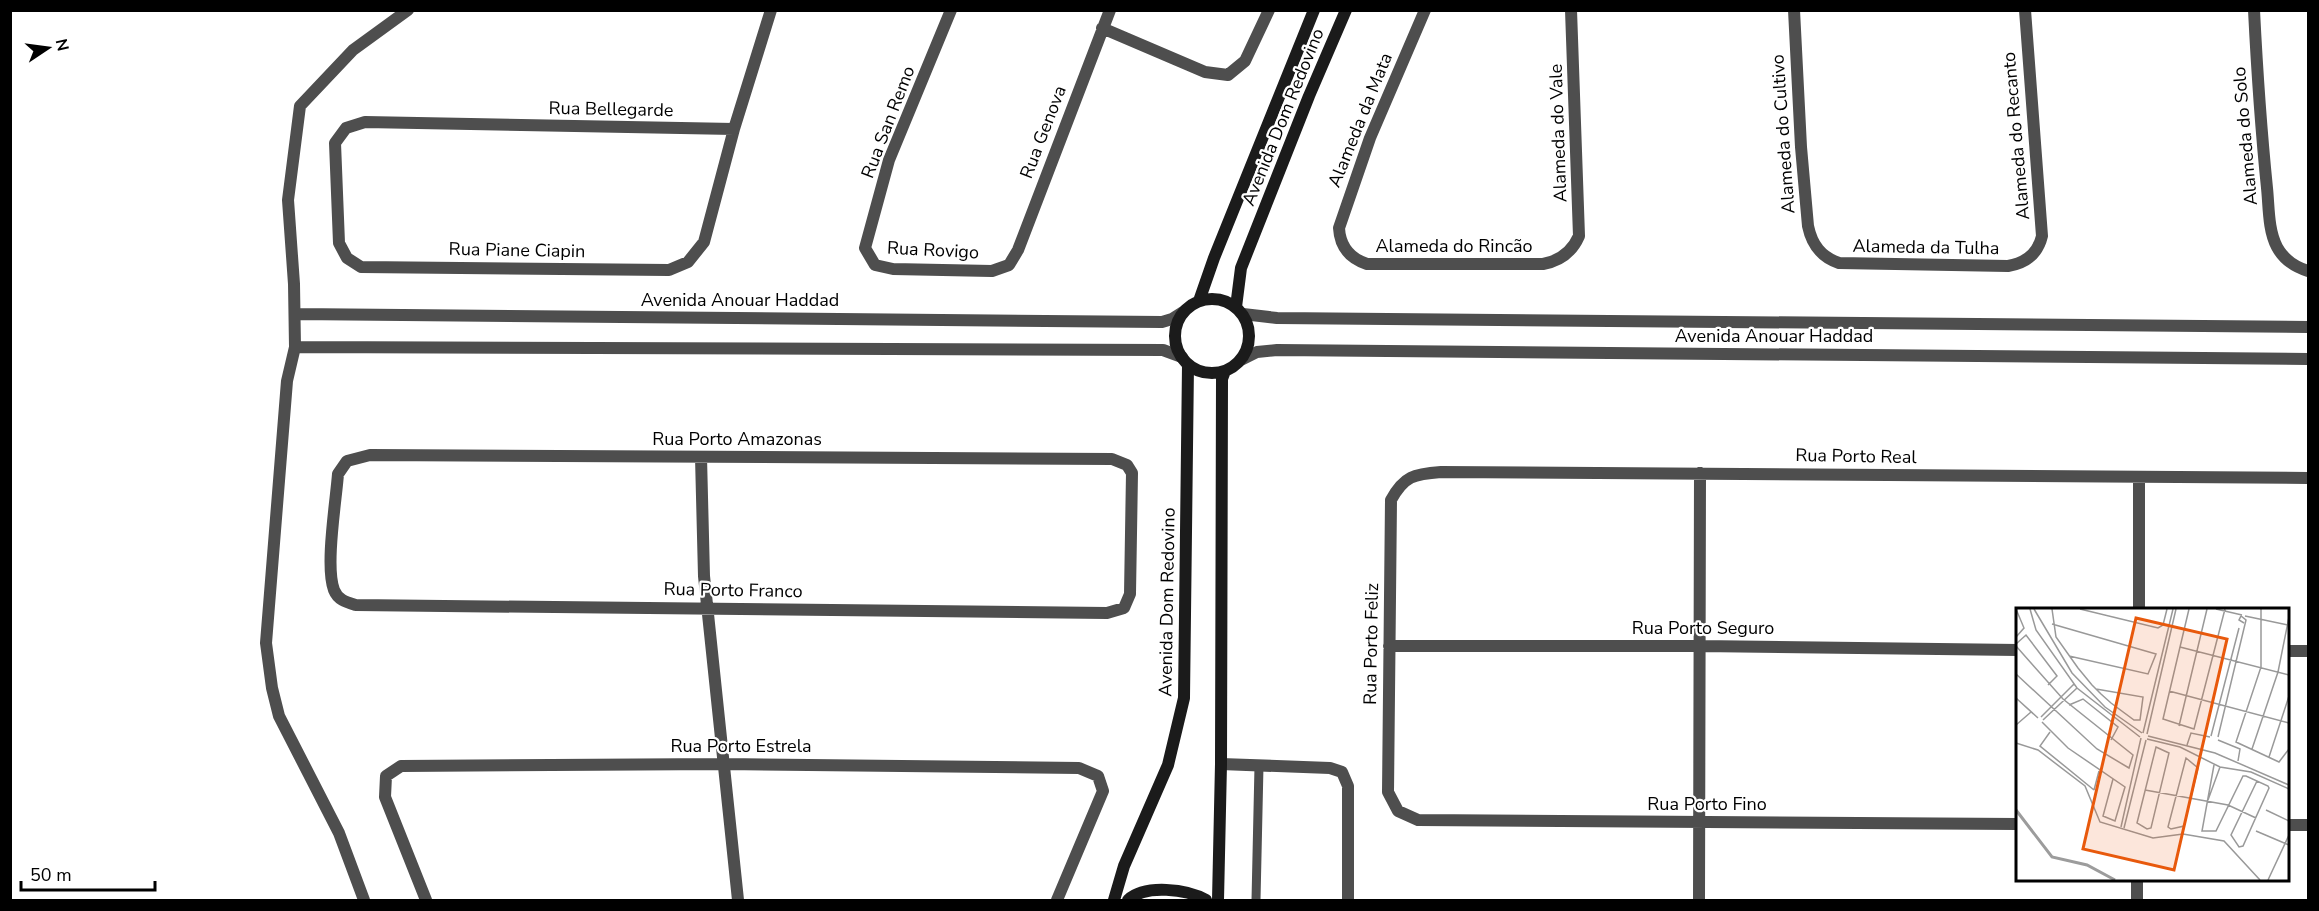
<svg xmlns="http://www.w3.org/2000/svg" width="2319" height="911" font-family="'Nunito Sans',sans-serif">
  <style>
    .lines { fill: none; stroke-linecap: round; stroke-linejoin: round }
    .lane { stroke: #4e4e4e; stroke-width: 9 }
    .street { stroke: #4e4e4e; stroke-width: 12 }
    .secondary { stroke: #1b1b1b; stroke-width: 12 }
    .labels { text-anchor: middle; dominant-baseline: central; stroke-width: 4.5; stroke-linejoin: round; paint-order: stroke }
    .street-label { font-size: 18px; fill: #000; stroke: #fff }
    .inset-river { fill: none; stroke: #9c9c9c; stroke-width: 3 }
    .inset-road { fill: none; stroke: #999; stroke-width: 1.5 }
    .view { fill: #e8590c; fill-opacity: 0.15; stroke: #e8590c; stroke-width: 3 }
    .inset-edge { fill: none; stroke: #000; stroke-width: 3 }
  </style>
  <rect width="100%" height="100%" fill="#fff"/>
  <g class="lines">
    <!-- lane -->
    <path class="lane" d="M 1256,900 L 1259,766"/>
    <!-- street -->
    <path class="street" d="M 951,10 L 889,160 L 865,248 L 875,265 L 893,269 L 992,271 L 1009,265 L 1018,250 L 1110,10
      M 1425,10 L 1370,138 L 1339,228 C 1340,246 1349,258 1367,264 L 1543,264 C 1560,261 1572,252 1579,236 L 1571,10
      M 1794,10 L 1801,147 L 1808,226 C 1812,245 1821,257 1839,263 L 2008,266 C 2026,263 2038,253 2042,236 L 2025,10
      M 2254,10 C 2257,70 2261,129 2267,188 C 2269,207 2268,230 2277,247 C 2284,260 2295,267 2308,271
      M 1102,28 L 1205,72 L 1228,75 L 1245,61 L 1269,10
      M 734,129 L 365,122 L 346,128 L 335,143 L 339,243 L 347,258 L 361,267 L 669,270 L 688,262 L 704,242 L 734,129 L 771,10
      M 295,314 L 1162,322 L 1172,319 L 1183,312
      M 1243,314 L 1277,318 L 2308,327
      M 295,347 L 1163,350 L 1182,357
      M 1241,360 L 1257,352 L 1277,350 L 2308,359
      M 370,455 L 1112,459 L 1127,465 L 1132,473 L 1130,594 L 1124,608 L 1107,613 L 356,605 C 346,602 338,600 334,590 C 325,567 336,501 338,474 L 347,461 Z
      M 701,457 L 704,576 L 738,900
      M 2139,610 L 2139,477
      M 1389,646 L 1700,646 L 2018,650
      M 2288,651 L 2308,651
      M 1221,764 L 1330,768 L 1342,772 L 1348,786 L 1348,900
      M 2018,824 L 1418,820 L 1398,811 L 1388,792 L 1391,500 C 1404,476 1414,474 1441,472 L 2308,478
      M 2288,825 L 2308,825
      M 364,900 L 339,833 L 279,716 L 272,688 L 266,643 L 287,381 L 295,347 L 294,284 L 288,200 L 300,106 L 353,50 L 408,10
      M 426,900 L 385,797 L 386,776 L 401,766 L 724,764 L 1079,768 L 1098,776 L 1103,791 L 1057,900
      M 1699,900 L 1700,473
      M 2137,900 L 2137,880"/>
    <!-- secondary -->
    <path class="secondary" d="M1175 336a37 37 0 1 1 74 0a37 37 0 1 1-74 0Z
      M 1199,301 L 1214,258 L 1314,10
      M 1236,307 L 1241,268 L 1309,96 L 1346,10
      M 1114,900 L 1124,866 L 1168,765 L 1184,698 L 1188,365
      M 1128,900 C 1145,884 1187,889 1206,900
      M 1218,900 L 1221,764 L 1222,379 L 1225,371"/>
  </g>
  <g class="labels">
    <!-- street labels -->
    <g class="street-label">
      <text transform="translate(611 109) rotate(1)">Rua Bellegarde</text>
      <text transform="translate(1283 117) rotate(-68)">Avenida Dom Redovino</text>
      <text transform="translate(1360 120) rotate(-68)">Alameda da Mata</text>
      <text transform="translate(888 122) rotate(-69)">Rua San Remo</text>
      <text transform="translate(1043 132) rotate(-69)">Rua Genova</text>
      <text transform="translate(1558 133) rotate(-92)">Alameda do Vale</text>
      <text transform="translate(1783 134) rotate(-94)">Alameda do Cultivo</text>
      <text transform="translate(2016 136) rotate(-95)">Alameda do Recanto</text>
      <text transform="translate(2245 136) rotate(-95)">Alameda do Solo</text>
      <text x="1454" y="246">Alameda do Rincão</text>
      <text transform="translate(1926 247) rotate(1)">Alameda da Tulha</text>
      <text transform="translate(517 250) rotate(1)">Rua Piane Ciapin</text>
      <text transform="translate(933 250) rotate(3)">Rua Rovigo</text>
      <text x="740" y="300">Avenida Anouar Haddad</text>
      <text x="1774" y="336">Avenida Anouar Haddad</text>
      <text x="737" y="439">Rua Porto Amazonas</text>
      <text transform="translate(1856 456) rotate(1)">Rua Porto Real</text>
      <text transform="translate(733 590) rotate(1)">Rua Porto Franco</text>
      <text transform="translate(1167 602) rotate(-89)">Avenida Dom Redovino</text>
      <text x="1703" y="628">Rua Porto Seguro</text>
      <text transform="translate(1371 644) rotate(-89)">Rua Porto Feliz</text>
      <text x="741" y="746">Rua Porto Estrela</text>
      <text x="1707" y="804">Rua Porto Fino</text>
    </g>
  </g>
  <!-- overview -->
  <g transform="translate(2016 608)">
    <rect width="273" height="273" fill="#fff"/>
    <path class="inset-river" d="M 0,202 L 36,249 L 71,257 L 99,272"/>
    <path class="inset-road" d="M 14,1 L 20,22 L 61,80 L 124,129M 18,1 L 56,65 L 89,99 L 126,125M 36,1 L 40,29 L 62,60 L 76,77 L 85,86 L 95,95 L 118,112 L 124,112 L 127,89 L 80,81M 64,1 L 142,20 L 147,17 L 151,1M 173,1 L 147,111 L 178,121 L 209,1M 200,1 L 226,7M 245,1 L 245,59 L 220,134 L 263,154 L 273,141M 229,8 L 272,17M 36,16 L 140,46 L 132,66 L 53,48M 0,29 L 8,20 L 0,1M 0,36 L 10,27 L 41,68 L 32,77M 0,38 L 47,91 L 117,147 L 113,160 L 81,141 L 0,66M 164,39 L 273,67M 153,83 L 273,115M 0,90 L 22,110M 53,97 L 67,91 L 102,119 L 95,132M 25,109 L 58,76M 27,112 L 61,80M 26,114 L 52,140 L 109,179 L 99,213 L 87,208 L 97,171M 0,117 L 15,104M 163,118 L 191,1M 34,124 L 24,138 L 78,182M 127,125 L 157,1M 131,126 L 160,1M 132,128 L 199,145 L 273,177M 195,128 L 223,20M 202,129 L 230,12 L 225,8 L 223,12 L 228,15M 131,131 L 164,139 L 204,159 L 235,164 L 273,181M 202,132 L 224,141 L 222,153M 0,135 L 22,142 L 69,178 L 84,214 L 137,230 L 167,226 L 208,233 L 244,272M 171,137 L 175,125 L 194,129M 140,139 L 153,145 L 135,220 L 131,221 L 121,215 ZM 236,141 L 262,64 L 273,9M 253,149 L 273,88M 170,150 L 182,160 L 168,218 L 155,221 L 152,219 ZM 198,157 L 186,223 L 200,223 L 227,168 L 230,168 L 252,178 L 253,180 L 227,238 L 223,239 L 215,227 L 241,173M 78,182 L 83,163M 129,182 L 212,197 L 240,210M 192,192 L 204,159M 250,202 L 273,213M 105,219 L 125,130M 108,220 L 130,132M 240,223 L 273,237M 252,272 L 273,227"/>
    <path class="view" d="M 120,10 L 211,31 L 158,262 L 67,241 Z"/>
    <rect width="273" height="273" class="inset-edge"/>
  </g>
  <!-- border -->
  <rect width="2319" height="911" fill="none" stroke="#000000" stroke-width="24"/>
  <!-- north arrow -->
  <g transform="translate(48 48) rotate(77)" stroke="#ffffff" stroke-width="4.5" paint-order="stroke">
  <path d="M0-4.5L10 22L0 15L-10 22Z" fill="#000000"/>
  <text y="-9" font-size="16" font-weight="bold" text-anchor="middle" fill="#000000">N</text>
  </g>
  <!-- scale -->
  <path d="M21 881v9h134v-9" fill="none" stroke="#000000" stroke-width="3"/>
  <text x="30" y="881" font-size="18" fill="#000000" stroke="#ffffff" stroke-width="4.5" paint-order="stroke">50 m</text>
</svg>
